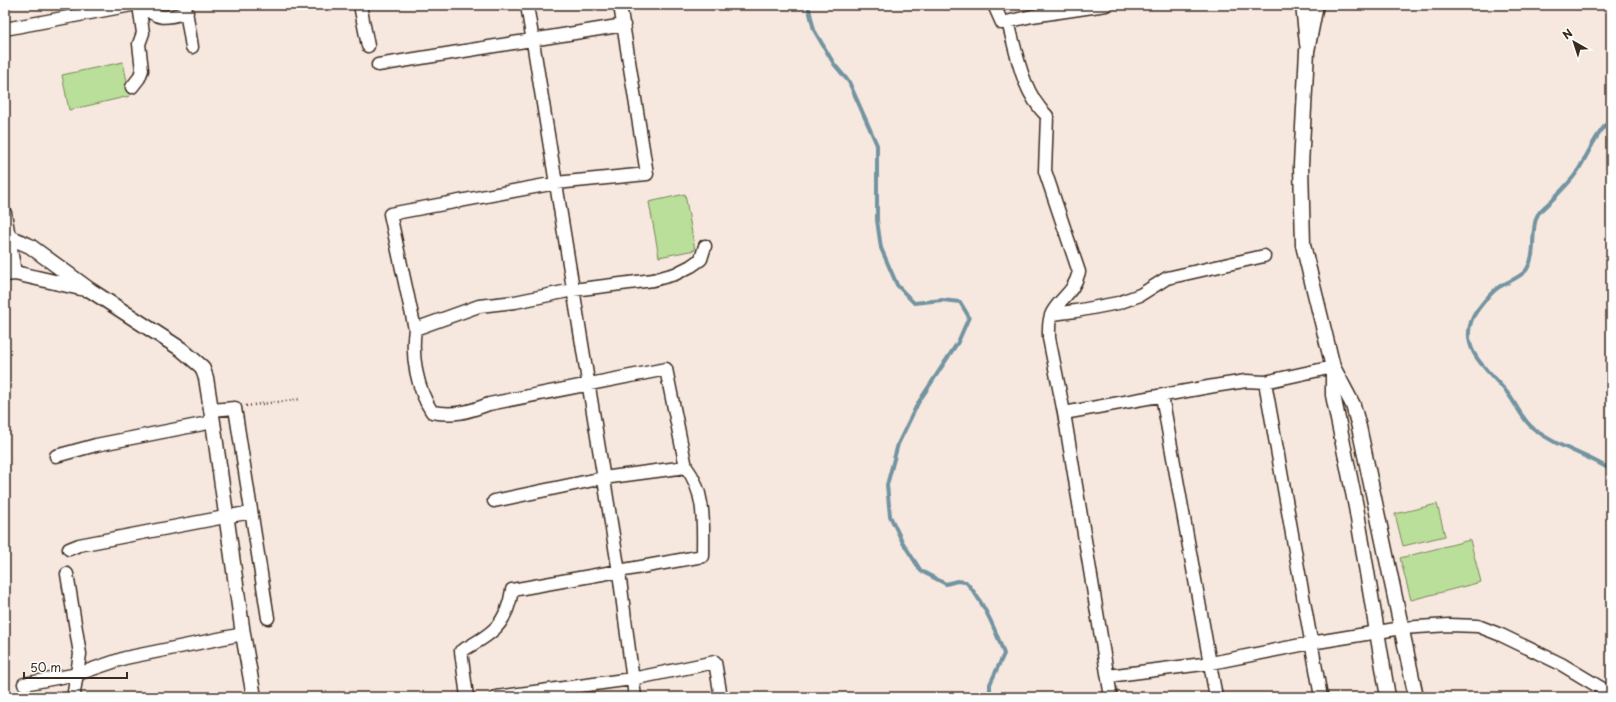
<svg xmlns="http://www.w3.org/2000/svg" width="1616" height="702" font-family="'Playpen Sans',sans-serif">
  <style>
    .green { fill: #badf9a; stroke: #7a845c }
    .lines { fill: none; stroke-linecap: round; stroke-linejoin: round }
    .stream { stroke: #7294a1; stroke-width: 4 }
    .minor-casing { stroke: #3b2a1e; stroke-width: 15 }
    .tertiary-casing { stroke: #3b2a1e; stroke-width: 17 }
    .path { stroke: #3b2a1e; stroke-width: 2.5; stroke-dasharray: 1 3; stroke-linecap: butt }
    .minor { stroke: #fff; stroke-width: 12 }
    .tertiary { stroke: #fff; stroke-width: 14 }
  </style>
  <rect width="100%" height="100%" fill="#f7e8df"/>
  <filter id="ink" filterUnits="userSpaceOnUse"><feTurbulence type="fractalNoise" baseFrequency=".025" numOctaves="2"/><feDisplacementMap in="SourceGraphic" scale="8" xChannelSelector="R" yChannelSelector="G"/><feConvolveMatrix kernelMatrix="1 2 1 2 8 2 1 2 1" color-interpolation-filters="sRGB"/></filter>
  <g filter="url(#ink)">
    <!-- green -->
    <path class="green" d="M 123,62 L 130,96 L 69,110 L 62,75 Z
      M 685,194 L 695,250 L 659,257 L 649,202 Z
      M 1437,504 L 1445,536 L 1403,546 L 1395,514 Z
      M 1470,540 L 1481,582 L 1411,600 L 1400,558 Z"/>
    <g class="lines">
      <!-- stream -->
      <path class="stream" d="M 808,5 L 814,30 L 834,64 L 849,82 L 877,145 L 877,220 L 881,248 L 897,285 L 914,303 L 942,300 L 960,302 L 969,317 L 958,342 L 918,403 L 898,444 L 887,485 L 890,516 L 903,543 L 921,571 L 946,584 L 957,581 L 966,582 C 984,602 995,628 1004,654 L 990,684 L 990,697
        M 1611,119 C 1595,135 1589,153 1577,172 C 1571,181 1563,189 1555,197 C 1549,204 1541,208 1537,216 C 1530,232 1537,253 1527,269 C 1522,277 1507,282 1499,287 C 1491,292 1474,312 1471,322 C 1460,353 1493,374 1509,395 C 1517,406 1523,421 1534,429 C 1558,448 1587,454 1611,470"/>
      <!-- minor casing -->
      <g class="minor-casing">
        <path id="minor" d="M 141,5 C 158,20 165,19 187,12
          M 185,5 L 192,47
          M 360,5 L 368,46
          M 527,5 L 619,572 L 635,697
          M 994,5 L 1002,23 L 1032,16 L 1106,5
          M 1302,5 L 1306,44
          M 1008,22 C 1017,54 1022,92 1047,116 L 1045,171 L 1079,272 C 1073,294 1062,296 1052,313 C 1048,320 1049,330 1049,338 L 1064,413 L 1111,697
          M 5,29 L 132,5
          M 378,65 L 624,25
          M 132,87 L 139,78 L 142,70 L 139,44 L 143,33 L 139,5
          M 5,213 L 15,273
          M 1052,314 L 1076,311 L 1118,303 L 1140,295 L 1167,278 L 1264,256
          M 415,329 L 479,306 L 515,302 L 573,290 L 653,280 L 675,274 L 691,266 L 701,259 L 705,246
          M 1265,382 L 1321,697
          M 1162,396 L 1216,697
          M 211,410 L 235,408 L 268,618
          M 1064,413 L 1214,386 L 1246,381 L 1265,382 L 1333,367
          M 56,456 L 96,445 L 213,422
          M 494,501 L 603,478 L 686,467
          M 69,549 L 79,545 L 251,512
          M 67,574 L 80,654 L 74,692 L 75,697
          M 1108,676 L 1211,663 L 1311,643 L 1402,628 L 1449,625 L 1478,626 L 1501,635 L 1561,664 L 1611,694
          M 24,684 L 78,674 L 125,658 L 243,634
          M 467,697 L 461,651 C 491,635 507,625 512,590 L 703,556 C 703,525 706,493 686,467 L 666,369 L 489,404 C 468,412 455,416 432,412 C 417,389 411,356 415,329 L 390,214 L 556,183 L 647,174 L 620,5
          M 496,697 L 632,679 L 715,662 L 721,697"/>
      </g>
      <!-- tertiary casing -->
      <g class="tertiary-casing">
        <path id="tertiary" d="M 1316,5 L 1307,51 L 1301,165 L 1303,245 L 1333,367 L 1333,395 L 1356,507 L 1388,697
          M 5,238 L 9,237 L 30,246 L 90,290 L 181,349 L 202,367 L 206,378 L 213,422 L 243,634 L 254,697
          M 5,274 L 15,273 L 85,289
          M 1333,367 L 1353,405 L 1359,427 L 1416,697"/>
      </g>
      <!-- path -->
      <path class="path" d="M 246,406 L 301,399"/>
      <!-- minor -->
      <use href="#minor" class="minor"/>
      <!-- tertiary -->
      <use href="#tertiary" class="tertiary"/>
    </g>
  </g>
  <!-- margin -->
  <rect width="1616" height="702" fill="none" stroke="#fff" stroke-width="20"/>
  <rect x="10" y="10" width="1596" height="682" fill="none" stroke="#3b2a1e" stroke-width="1.5" filter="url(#ink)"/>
  <!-- north arrow -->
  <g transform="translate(1574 42) rotate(321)" stroke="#ffffff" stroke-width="3" paint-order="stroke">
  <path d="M0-3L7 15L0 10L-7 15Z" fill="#3b2a1e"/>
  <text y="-6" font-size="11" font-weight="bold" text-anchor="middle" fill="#3b2a1e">N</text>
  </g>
  <!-- scale -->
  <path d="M24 672v6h103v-6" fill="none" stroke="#3b2a1e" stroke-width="2"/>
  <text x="30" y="672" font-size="12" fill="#3b2a1e" stroke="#ffffff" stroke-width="3" paint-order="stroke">50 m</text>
</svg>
